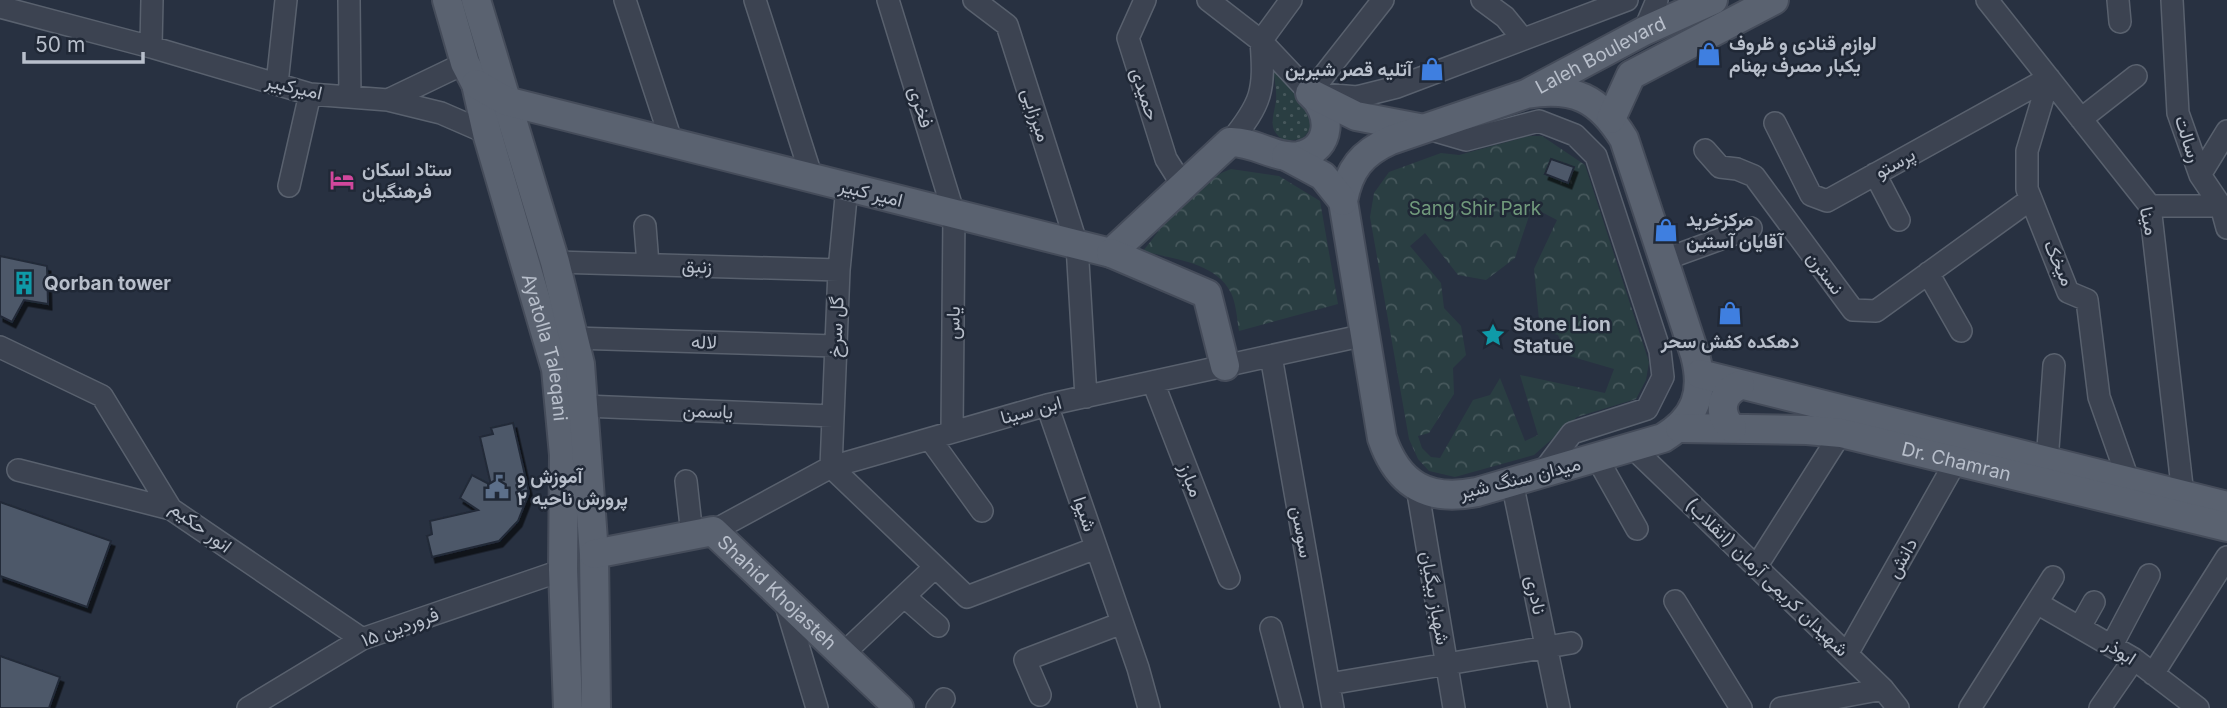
<svg xmlns="http://www.w3.org/2000/svg" width="2227" height="708" font-family="Inter,Vazirmatn,sans-serif">
  <style>
    .grass { fill: url(#grass-dots) }
    .park { fill: url(#park-crowns); fill-rule: evenodd }
    .building { fill: #4e5869; stroke: #222a38; stroke-width: 2; filter: url(#shadow) }
    .lines { fill: none; stroke-linecap: round; stroke-linejoin: round }
    .minor-casing { stroke: #59616e; stroke-width: 24 }
    .major-casing { stroke: #454c5a; stroke-width: 32 }
    .minor { stroke: #3c4351; stroke-width: 21 }
    .major { stroke: #5a6270; stroke-width: 28 }
    .labels { text-anchor: middle; dominant-baseline: central; stroke-width: 5; stroke-linejoin: round; paint-order: stroke }
    .poi-label { font-size: 19px; font-weight: bold; fill: #b8bfcb; stroke: #202836; text-anchor: start }
    .street-label { font-size: 19px; fill: #b8bfcb; stroke: #202836 }
    .park-label { font-size: 19px; fill: #719a7c; stroke: #202836 }
  </style>
  <defs>
    <pattern id="grass-dots" width="8" height="8" patternUnits="userSpaceOnUse" patternTransform="scale(1.75)"><rect width="8" height="8" fill="#2a3e42"/><path d="M2 2h.1M6 6h.1" fill="none" stroke="#47585c" stroke-width="1.8" stroke-linecap="round"/></pattern>
    <pattern id="park-crowns" width="20" height="18" patternUnits="userSpaceOnUse" patternTransform="scale(1.75)"><rect width="20" height="18" fill="#2a3e42"/><path d="M2 6a3 3 0 1 1 6 0M12 15a3 3 0 1 1 6 0" fill="none" stroke="#47585c"/></pattern>
    <filter id="shadow"><feDropShadow dx="3.5" dy="5.5" stdDeviation="0" flood-color="#0009"/></filter>
  </defs>
  <rect width="100%" height="100%" fill="#283141"/>
  <!-- grass -->
  <path class="grass" d="M 1273,66 L 1310,109 L 1313,126 L 1302,139 L 1285,141 C 1267,130 1273,119 1276,101 C 1277,90 1274,77 1273,66 Z"/>
  <!-- park -->
  <path class="park" d="M 1529,136 L 1542,136 L 1585,165 L 1649,362 L 1646,380 L 1636,399 L 1577,417 L 1534,455 L 1455,477 L 1429,471 L 1418,459 L 1409,439 L 1370,217 L 1374,193 L 1389,172 L 1441,153 L 1459,155 ZM 1532,207 L 1557,220 L 1534,269 L 1540,330 L 1558,335 L 1566,355 L 1614,369 L 1605,393 L 1520,375 L 1538,435 L 1525,441 L 1500,378 L 1490,395 L 1473,400 L 1440,458 L 1431,457 L 1422,448 L 1418,436 L 1429,433 L 1454,394 L 1453,368 L 1466,355 L 1461,326 L 1444,308 L 1441,283 L 1410,246 L 1425,233 L 1458,275 L 1486,280 L 1515,258 Z
    M 1231,169 L 1279,176 L 1320,201 L 1338,304 L 1239,331 C 1237,319 1236,303 1231,293 C 1216,262 1172,259 1143,251 C 1169,219 1190,184 1231,169 Z"/>
  <!-- building -->
  <path class="building" d="M 1551,159 L 1574,167 L 1568,183 L 1545,174 Z
    M 0,256 L 47,266 L 48,304 L 24,300 L 12,322 L 0,316 Z
    M 513,423 L 529,493 L 518,521 L 499,541 L 432,557 L 427,536 L 432,534 L 430,521 L 478,510 L 460,498 L 472,475 L 491,485 L 480,437 L 493,434 L 491,428 Z
    M 0,502 L 111,541 L 87,607 L 0,576 Z
    M 0,656 L 60,677 L 49,708 L 0,708 Z"/>
  <g class="lines">
    <!-- minor casing -->
    <g class="minor-casing">
      <path id="minor" d="M 349,0 L 350,97
        M 625,0 L 672,143
        M 755,0 L 812,178
        M 888,0 L 954,214 L 952,432
        M 974,0 L 1007,25 L 1077,245 L 1086,397
        M 1145,0 L 1128,38 L 1166,159 L 1183,186
        M 1208,0 L 1261,41 L 1310,93 L 1357,97 L 1397,87 L 1627,0
        M 1482,0 L 1505,17 L 1522,38
        M 1987,0 L 2150,206 L 2183,495
        M 2118,0 L 2120,22
        M 2172,0 L 2178,113 L 2200,175 L 2221,206 L 2227,228
        M 0,7 L 151,47 L 310,94 L 388,100 L 441,113 L 487,133
        M 1644,31 L 1657,0
        M 1261,41 L 1291,0
        M 151,47 L 152,0
        M 2049,78 L 2027,151 L 2027,189 L 2068,292 L 2087,300 L 2099,397 L 2129,482
        M 277,84 L 286,0
        M 1310,93 L 1383,0
        M 388,100 L 465,63
        M 2081,119 L 2136,76
        M 1775,123 L 1811,195 L 1827,201 L 2049,78
        M 1425,128 L 1466,140 L 1539,121 L 1575,135 L 1596,156 L 1660,351 L 1663,377 L 1647,409 L 1572,433 L 1542,473
        M 1230,142 C 1262,103 1265,91 1261,41
        M 1705,150 L 1720,167 L 1737,169 L 1754,176 L 1853,310 L 1876,311 L 2031,199
        M 1875,174 L 1899,220
        M 2200,175 L 2227,131
        M 289,186 L 310,94
        M 847,187 L 839,270 L 831,467 L 967,597 L 1096,548
        M 2150,206 L 2221,206 L 2227,210
        M 645,226 L 648,264
        M 1663,260 L 1751,228
        M 555,262 L 839,270
        M 1928,273 L 1961,331
        M 573,338 L 835,346
        M 0,347 L 102,396 L 171,509 L 362,639
        M 1271,356 L 1333,708
        M 1153,382 L 1229,578
        M 1047,405 L 1138,668 L 1149,708
        M 584,406 L 833,416
        M 930,439 L 982,511
        M 1633,448 L 1883,689 L 1898,708
        M 1597,458 L 1637,529
        M 2047,462 L 2054,365
        M 18,470 L 171,509
        M 686,481 L 692,535
        M 1512,482 L 1559,708
        M 1417,487 L 1454,708
        M 713,531 L 831,467 L 1047,405 L 1365,335
        M 1756,567 L 1841,433
        M 905,597 L 938,626
        M 784,599 L 817,708
        M 1675,601 L 1741,708
        M 2037,603 L 2134,659 L 2198,708
        M 2080,627 L 2094,602
        M 1271,628 L 1292,708
        M 2112,645 L 2149,575
        M 843,654 L 935,567
        M 1847,654 L 1956,461
        M 2153,674 L 2227,557
        M 1329,684 L 1571,643
        M 1040,695 L 1025,660 L 1122,623
        M 248,708 L 362,639 L 563,570
        M 937,708 L 944,699
        M 1781,708 L 1883,689
        M 1970,708 L 2053,577
        M 2100,708 L 2134,659"/>
    </g>
    <!-- major casing -->
    <g class="major-casing">
      <g id="major">
        <path id="s1" d="M 447,0 L 465,63 L 476,84 L 487,133 L 556,369 L 564,455 L 563,570 L 568,708"/>
        <path d="M 476,0 L 555,262 L 580,364 L 594,554 L 596,708"/>
        <path d="M 476,84 L 506,101 L 1111,253 L 1230,142 C 1254,141 1277,160 1299,156 C 1333,149 1332,111 1310,93"/>
        <path d="M 1312,94 L 1356,116 L 1419,128"/>
        <path id="s2" d="M 1526,94 C 1574,86 1599,98 1624,139 L 1695,355 C 1705,392 1696,418 1663,438 L 1477,492 C 1428,502 1398,485 1382,438 L 1343,201 C 1349,169 1362,153 1391,140 L 1526,94 L 1644,31 L 1713,0"/>
        <path d="M 1611,119 L 1631,75 L 1774,0"/>
        <path d="M 1286,156 L 1323,176 L 1343,201"/>
        <path d="M 1111,253 L 1207,294 L 1225,366"/>
        <path d="M 1700,374 L 2227,506"/>
        <path id="s3" d="M 1680,428 L 1807,430 L 1841,433 L 2227,527"/>
        <path d="M 1732,428 C 1717,413 1721,393 1740,385"/>
        <path id="s4" d="M 594,554 L 713,531 L 899,708"/>
      </g>
    </g>
    <!-- minor -->
    <use href="#minor" class="minor"/>
    <!-- major -->
    <use href="#major" class="major"/>
  </g>
  <!-- icons -->
  <defs>
    <g id="shop-bare" transform="scale(1.89)"><path d="M-5-2.5h2.3a2.7 3.5 0 0 1 5.4 0H5L5.5 6h-11ZM-1.5-2.5h3a1.5 2.3 0 0 0-3 0Z" fill="#3f7fe0" stroke="#202836" stroke-width="2.5" paint-order="stroke"/></g>
    <g id="hotel-bare" transform="scale(1.89)"><path d="M-6-4.5h1.5V1H6V5H4.5V3h-9V5H-6ZM-4 0a1.8 1.8 0 1 1 3.6 0ZM.5 0V-2.5h3Q6-2.5 6 0Z" fill="#d1479c" stroke="#202836" stroke-width="2.5" paint-order="stroke"/></g>
    <g id="building-bare" transform="scale(1.89)"><path d="M-4-6H4V6H1V3H-1V6H-4ZM-2.5-4.3h1.7v1.8h-1.7ZM.8-4.3h1.7v1.8H.8ZM-2.5-1h1.7V.8h-1.7ZM.8-1h1.7V.8H.8Z" fill="#0f9aa8" stroke="#202836" stroke-width="2.5" paint-order="stroke"/></g>
    <g id="sight-bare" transform="scale(1.89)"><path d="M0-6L1.8-2.2L6-1.7L2.9 1.2L3.7 5.4L0 3.3L-3.7 5.4L-2.9 1.2L-6-1.7L-1.8-2.2Z" fill="#0f9aa8" stroke="#202836" stroke-width="2.5" paint-order="stroke"/></g>
    <g id="civic-bare" transform="scale(1.89)"><path d="M-.6-6.5H3V-4.5H.6V-3L4-1V1h2V6H-6V1h2V-1L-.6-3ZM-1.2 2.5V6h2.4V2.5Z" fill="#5c6f8a" stroke="#202836" stroke-width="2.5" paint-order="stroke"/></g>
  </defs>
  <g fill-rule="evenodd">
    <use href="#shop-bare" x="1709" y="54"/>
    <use href="#shop-bare" x="1432" y="69"/>
    <use href="#hotel-bare" x="342" y="180"/>
    <use href="#shop-bare" x="1666" y="230"/>
    <use href="#building-bare" x="24" y="283"/>
    <use href="#shop-bare" x="1730" y="313"/>
    <use href="#sight-bare" x="1493" y="335"/>
    <use href="#civic-bare" x="497" y="487"/>
  </g>
  <g class="labels">
    <!-- poi labels -->
    <g class="poi-label">
      <text x="1729" y="43">لوازم قنادی و ظروف<tspan x="1729" dy="22">یکبار مصرف بهنام</tspan></text>
      <text x="1412" y="69" text-anchor="end">آتلیه قصر شیرین</text>
      <text x="362" y="169">ستاد اسکان<tspan x="362" dy="22">فرهنگیان</tspan></text>
      <text x="1686" y="219">مرکزخرید<tspan x="1686" dy="22">آقایان آستین</tspan></text>
      <text x="44" y="283">Qorban tower</text>
      <text x="1513" y="324">Stone Lion<tspan x="1513" dy="22">Statue</tspan></text>
      <text x="1730" y="341" text-anchor="middle">دهکده کفش سحر</text>
      <text x="517" y="476">آموزش و<tspan x="517" dy="22">پرورش ناحیه ۲</tspan></text>
    </g>
    <!-- street labels -->
    <g class="street-label">
      <text stroke="none"><textPath href="#s2" startOffset="1306">Laleh Boulevard</textPath></text>
      <text transform="translate(294 87) rotate(13)">امیرکبیر</text>
      <text transform="translate(1145 94) rotate(72)">حمیدی</text>
      <text transform="translate(921 107) rotate(73)">فخری</text>
      <text transform="translate(1036 115) rotate(72)">میرزایی</text>
      <text transform="translate(2188 139) rotate(72)">رسالت</text>
      <text transform="translate(1895 163) rotate(-29)">پرستو</text>
      <text transform="translate(871 193) rotate(14)">امیر کبیر</text>
      <text transform="translate(2149 221) rotate(77)">مینا</text>
      <text transform="translate(2059 263) rotate(66)">میخک</text>
      <text transform="translate(697 266) rotate(2)">زنبق</text>
      <text transform="translate(1825 273) rotate(53)">نسترن</text>
      <text transform="translate(953 323) rotate(-89)">یاس</text>
      <text transform="translate(836 327) rotate(-88)">گل سرخ</text>
      <text transform="translate(704 342) rotate(2)">لاله</text>
      <text stroke="none"><textPath href="#s1" startOffset="362">Ayatolla Taleqani</textPath></text>
      <text transform="translate(1031 410) rotate(-15)">ابن سینا</text>
      <text transform="translate(708 411) rotate(2)">یاسمن</text>
      <text stroke="none"><textPath href="#s3" startOffset="280">Dr. Chamran</textPath></text>
      <text transform="translate(1520 478) rotate(-14)">میدان سنگ شیر</text>
      <text transform="translate(1191 480) rotate(69)">مبارز</text>
      <text transform="translate(1085 514) rotate(71)">شیوا</text>
      <text transform="translate(201 527) rotate(37)">انور حکیم</text>
      <text transform="translate(1302 532) rotate(80)">سوسن</text>
      <text transform="translate(1902 558) rotate(-61)">دانش</text>
      <text transform="translate(1767 577) rotate(44)">شهیدان کریمی آرمان (انقلاب)</text>
      <text stroke="none"><textPath href="#s4" startOffset="210">Shahid Khojasteh</textPath></text>
      <text transform="translate(1536 595) rotate(78)">نادری</text>
      <text transform="translate(1435 598) rotate(80)">شهباز بیگیان</text>
      <text transform="translate(400 627) rotate(-20)">۱۵ فروردین</text>
      <text transform="translate(2120 651) rotate(33)">ابوذر</text>
    </g>
    <!-- park labels -->
    <g class="park-label">
      <text x="1475" y="208">Sang Shir Park</text>
    </g>
  </g>
  <!-- scale -->
  <path d="M24 52v10h119v-10" fill="none" stroke="#b8bfcb" stroke-width="3.5"/>
  <text x="35" y="52" font-size="21" fill="#b8bfcb" stroke="#202836" stroke-width="5" paint-order="stroke">50 m</text>
</svg>
